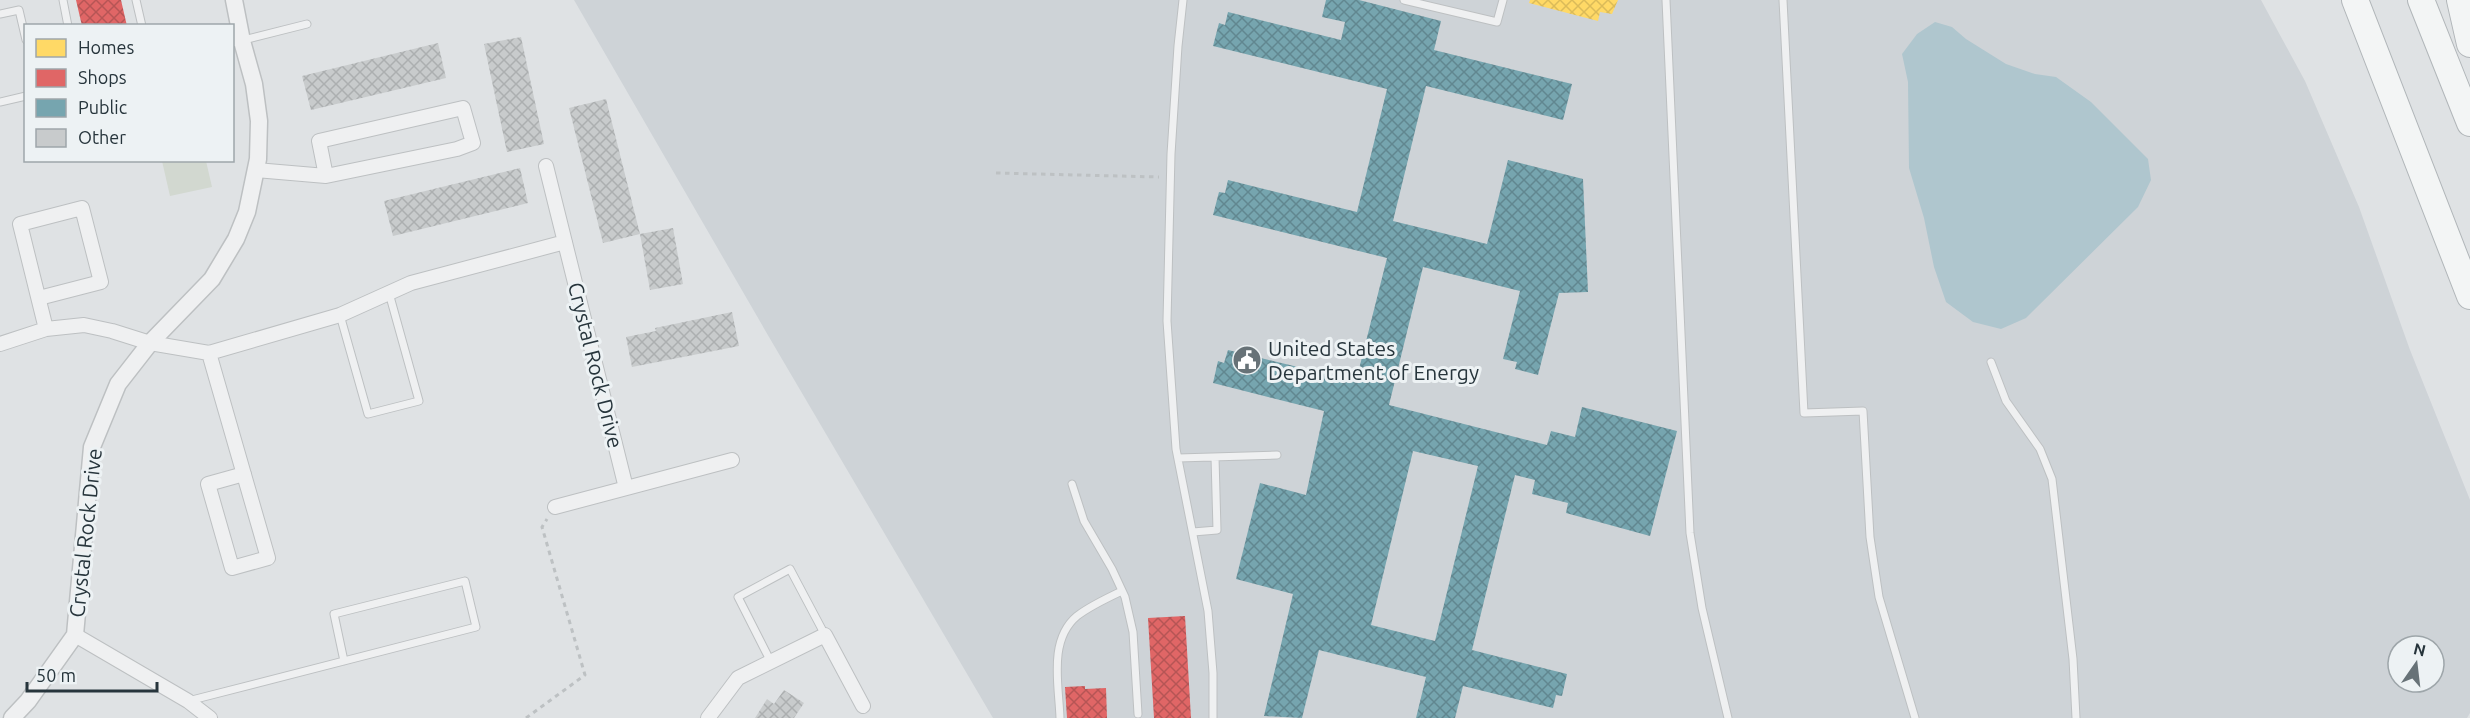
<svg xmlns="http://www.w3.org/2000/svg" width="2470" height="718" font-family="Ubuntu,sans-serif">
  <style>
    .built { fill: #ced3d7; fill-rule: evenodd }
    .garden { fill: #d2d8d0 }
    .water { fill: #afc6ce }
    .homes { fill: url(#homes-cross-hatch) }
    .shops { fill: url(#shops-cross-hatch) }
    .public { fill: url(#public-cross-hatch); fill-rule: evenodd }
    .building { fill: url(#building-cross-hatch) }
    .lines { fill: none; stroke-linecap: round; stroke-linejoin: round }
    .service-casing { stroke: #bdc0c2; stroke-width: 9 }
    .minor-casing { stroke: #bdc0c2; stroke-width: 16 }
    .tertiary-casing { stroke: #bdc0c2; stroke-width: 19 }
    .motorway-casing { stroke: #b1b6b9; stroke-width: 28 }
    .path { stroke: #bdc1c3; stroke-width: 3; stroke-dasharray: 4.5 4.5; stroke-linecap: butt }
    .service { stroke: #eff0f1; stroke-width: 7 }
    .minor { stroke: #eff0f1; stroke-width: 14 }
    .tertiary { stroke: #eff0f1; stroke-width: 16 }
    .motorway { stroke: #f3f5f5; stroke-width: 26 }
    .labels { text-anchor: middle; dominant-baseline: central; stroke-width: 6; stroke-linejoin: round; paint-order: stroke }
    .poi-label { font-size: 21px; fill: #27353c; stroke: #edf2f4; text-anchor: start }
    .street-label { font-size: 21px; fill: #27353c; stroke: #edf2f4 }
  </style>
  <defs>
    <pattern id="homes-cross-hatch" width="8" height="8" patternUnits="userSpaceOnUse" patternTransform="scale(1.5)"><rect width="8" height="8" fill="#ffd966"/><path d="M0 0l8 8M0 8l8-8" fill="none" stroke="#dbbb59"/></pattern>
    <pattern id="shops-cross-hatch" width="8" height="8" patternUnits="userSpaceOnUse" patternTransform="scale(1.5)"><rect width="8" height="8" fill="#e06666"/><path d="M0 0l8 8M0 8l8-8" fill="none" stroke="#b65555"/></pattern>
    <pattern id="public-cross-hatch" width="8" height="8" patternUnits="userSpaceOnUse" patternTransform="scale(1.5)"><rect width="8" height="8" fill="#76a5af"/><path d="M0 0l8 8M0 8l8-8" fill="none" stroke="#618790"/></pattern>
    <pattern id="building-cross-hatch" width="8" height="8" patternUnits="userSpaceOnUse" patternTransform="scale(1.5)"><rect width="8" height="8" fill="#c8cbcc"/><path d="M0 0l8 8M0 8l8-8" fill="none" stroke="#acafb0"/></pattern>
  </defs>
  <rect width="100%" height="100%" fill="#dfe2e4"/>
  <!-- built -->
  <path class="built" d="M 574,0 L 2261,0 L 2305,81 L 2359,207 L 2410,350 L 2470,500 L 2470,713 L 2467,718 L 993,718 L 769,337 ZM 2398,646 L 2434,646 L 2434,682 L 2398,682 Z"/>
  <!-- garden -->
  <path class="garden" d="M 162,161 L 206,161 L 212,187 L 170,196 Z"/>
  <!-- water -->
  <path class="water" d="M 1935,22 L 1952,27 L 1966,39 L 2006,64 L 2035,74 L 2056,77 L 2091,102 L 2148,159 L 2151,180 L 2138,207 L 2026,318 L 2001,329 L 1973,322 L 1946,302 L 1934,267 L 1924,218 L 1909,168 L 1908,82 L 1902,54 L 1917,34 Z"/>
  <!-- homes -->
  <path class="homes" d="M 1530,0 L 1618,0 L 1612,14 L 1600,12 L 1598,21 L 1529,3 Z"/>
  <!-- shops -->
  <path class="shops" d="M 76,0 L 121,0 L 127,26 L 82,26 Z
    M 1185,616 L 1191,718 L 1154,718 L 1148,618 Z
    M 1085,686 L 1085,689 L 1106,688 L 1107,718 L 1067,718 L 1065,687 Z"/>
  <!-- public -->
  <path class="public" d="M 1326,0 L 1359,0 L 1441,21 L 1434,50 L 1572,84 L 1563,120 L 1426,86 L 1393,221 L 1487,244 L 1508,160 L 1583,179 L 1588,292 L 1559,293 L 1538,375 L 1515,369 L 1517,362 L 1503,359 L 1520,291 L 1423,267 L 1389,405 L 1547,445 L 1551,431 L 1575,437 L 1582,407 L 1677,431 L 1650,536 L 1566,513 L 1568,503 L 1532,494 L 1535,480 L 1515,475 L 1472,650 L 1567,674 L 1562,696 L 1556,695 L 1553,708 L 1463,686 L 1455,718 L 1416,718 L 1426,677 L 1319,650 L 1302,718 L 1264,716 L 1293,594 L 1236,579 L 1260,483 L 1306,495 L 1324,411 L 1213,383 L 1218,361 L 1224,363 L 1228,350 L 1356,381 L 1387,258 L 1213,215 L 1219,192 L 1225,193 L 1228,180 L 1357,212 L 1387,89 L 1213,46 L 1219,23 L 1225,25 L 1228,12 L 1341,40 L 1345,22 L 1322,17 ZM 1413,451 L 1478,466 L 1435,641 L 1371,625 Z"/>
  <!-- building -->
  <path class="building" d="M 521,37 L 544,144 L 507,152 L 484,44 Z
    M 438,43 L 446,78 L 311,110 L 302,76 Z
    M 606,99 L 640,234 L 603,243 L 569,108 Z
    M 520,168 L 528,203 L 393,236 L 384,201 Z
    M 673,228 L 683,284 L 650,290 L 640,234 Z
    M 732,312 L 739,346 L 632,367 L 626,337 L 656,331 L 655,328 Z
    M 784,690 L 804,703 L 794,718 L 755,718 L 767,699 L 774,704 Z"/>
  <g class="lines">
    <!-- service casing -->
    <g class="service-casing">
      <path id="service" d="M 63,0 L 68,26
        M 136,0 L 142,26
        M 1183,0 L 1178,46 L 1171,154 L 1167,321 L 1176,449 L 1208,611 L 1213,673 L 1213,718
        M 1404,0 L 1497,22 L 1503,0
        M 1666,0 L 1690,533 L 1702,608 L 1728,718
        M 1783,0 L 1804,413 L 1863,411 L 1870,537 L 1879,597 L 1915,718
        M 0,14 L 19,10 L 26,40
        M 232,43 L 307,24
        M 0,102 L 26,96
        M 340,315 L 368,414 L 419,401 L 389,293
        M 1991,362 L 2006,401 L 2040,449 L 2052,479 L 2073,659 L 2076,718
        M 1178,458 L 1277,455
        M 1072,484 L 1084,521 L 1112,569 L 1125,597 L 1133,632 L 1138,714
        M 1193,532 L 1217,530 L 1215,457
        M 771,662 L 738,597 L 790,569 L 825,635
        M 188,701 L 476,627 L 465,581 L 334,614 L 344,661
        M 1060,718 C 1059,686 1048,640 1077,616 C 1090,606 1107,598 1122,591"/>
    </g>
    <!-- minor casing -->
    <g class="minor-casing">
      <path id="minor" d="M 546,166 L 626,488
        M 256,170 L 326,176 L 457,149 L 473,143 L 463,108 L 319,141 L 326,176
        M 39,298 L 101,282 L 82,208 L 20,224 L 46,329
        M 0,344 L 46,329 L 84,325 L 112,331 L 150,343 L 209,353 L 340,315 L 411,283 L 565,242
        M 209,353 L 268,558 L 232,568 L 208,484 L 244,474
        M 555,507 L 732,460
        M 75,635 L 188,701 L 210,718
        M 708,718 L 738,678 L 825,635 L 863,706"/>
    </g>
    <!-- tertiary casing -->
    <g class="tertiary-casing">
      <path id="tertiary" d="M 12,718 L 28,701 L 75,635 L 92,447 L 118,384 L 150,343 L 212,279 L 236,239 L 247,212 L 258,159 L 259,121 L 254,84 L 242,41 L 234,0"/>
    </g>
    <!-- motorway casing -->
    <g class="motorway-casing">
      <path id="motorway" d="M 2355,0 L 2470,296
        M 2421,0 L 2470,123
        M 2460,0 L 2470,44"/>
    </g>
    <!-- path -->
    <path class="path" d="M 996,173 L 1159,177
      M 526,718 L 585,675 L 542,527 L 547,519"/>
    <!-- service -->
    <use href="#service" class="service"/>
    <!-- minor -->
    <use href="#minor" class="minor"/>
    <!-- tertiary -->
    <use href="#tertiary" class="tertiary"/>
    <!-- motorway -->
    <use href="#motorway" class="motorway"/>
  </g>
  <!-- icons -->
  <defs>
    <g id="civic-disc" transform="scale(1.5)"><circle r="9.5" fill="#677277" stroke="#edf2f4"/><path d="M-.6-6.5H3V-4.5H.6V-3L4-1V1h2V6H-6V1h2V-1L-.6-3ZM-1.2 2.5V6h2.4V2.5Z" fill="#fff"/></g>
  </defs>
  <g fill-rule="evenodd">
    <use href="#civic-disc" x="1247" y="360"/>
  </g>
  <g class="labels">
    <!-- poi labels -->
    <g class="poi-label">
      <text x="1268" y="348">United States<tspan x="1268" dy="24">Department of Energy</tspan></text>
    </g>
    <!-- street labels -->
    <g class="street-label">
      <text transform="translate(596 365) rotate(76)">Crystal Rock Drive</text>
      <text transform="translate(85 533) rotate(-84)">Crystal Rock Drive</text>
    </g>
  </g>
  <!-- legend -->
  <rect x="24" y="24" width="210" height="138" fill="#edf2f4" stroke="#9ea6aa" stroke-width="1.5"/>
  <rect x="36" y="39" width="30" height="18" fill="#ffd966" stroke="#9ea6aa" stroke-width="1.5"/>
  <text x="78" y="54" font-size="18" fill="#27353c">Homes</text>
  <rect x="36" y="69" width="30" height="18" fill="#e06666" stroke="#9ea6aa" stroke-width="1.5"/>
  <text x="78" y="84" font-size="18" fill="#27353c">Shops</text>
  <rect x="36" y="99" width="30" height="18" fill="#76a5af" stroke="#9ea6aa" stroke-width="1.5"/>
  <text x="78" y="114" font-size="18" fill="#27353c">Public</text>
  <rect x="36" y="129" width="30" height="18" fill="#c8cbcc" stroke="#9ea6aa" stroke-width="1.5"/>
  <text x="78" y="144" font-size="18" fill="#27353c">Other</text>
  <!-- north arrow -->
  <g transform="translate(2416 664) rotate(14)"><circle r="28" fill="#edf2f4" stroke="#9ea6aa" stroke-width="1.5"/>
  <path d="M0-4.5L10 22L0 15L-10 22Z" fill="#677277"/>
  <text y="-9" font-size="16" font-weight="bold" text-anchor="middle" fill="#27353c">N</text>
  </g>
  <!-- scale -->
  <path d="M27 682v9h130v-9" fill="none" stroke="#27353c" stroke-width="3"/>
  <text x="36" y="682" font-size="18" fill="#27353c" stroke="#edf2f4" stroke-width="4.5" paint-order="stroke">50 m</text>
</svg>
